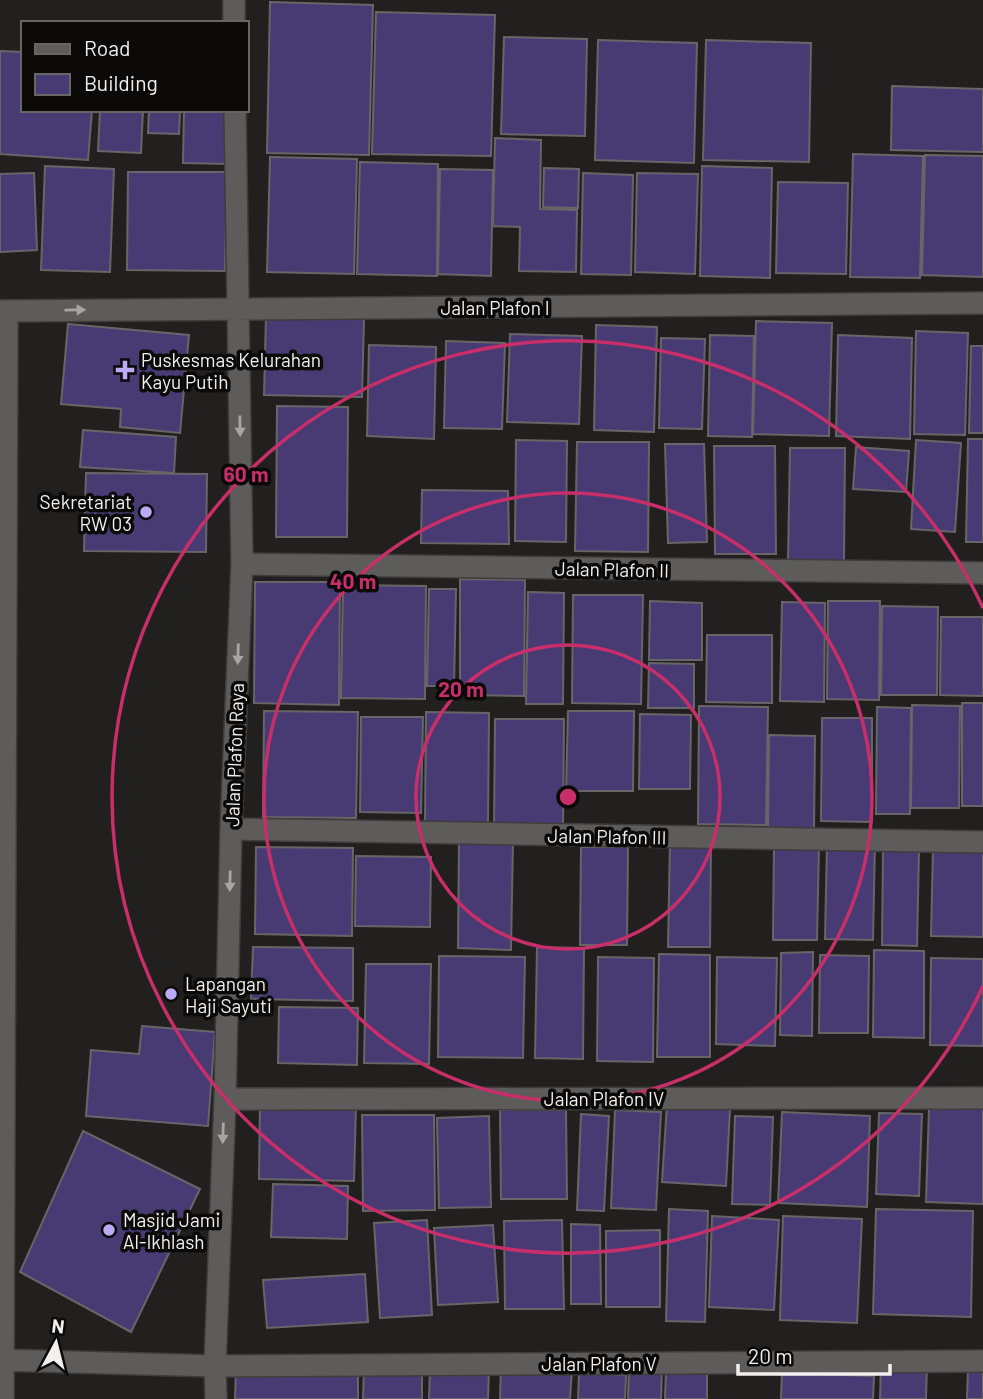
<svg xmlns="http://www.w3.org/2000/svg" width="983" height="1399" font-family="Barlow,sans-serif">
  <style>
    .building { fill: #483b73; stroke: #666669; stroke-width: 2 }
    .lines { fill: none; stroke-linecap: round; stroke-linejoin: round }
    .minor-casing { stroke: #3f3d3b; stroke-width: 24 }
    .minor { stroke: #5d5c5b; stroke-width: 21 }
    .oneway { fill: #a7a6a5 }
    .ring { fill: none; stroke: #c72e6a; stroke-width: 3.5 }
    .poi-dot { fill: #b9abf7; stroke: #0b0a09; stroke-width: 2.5 }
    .labels { text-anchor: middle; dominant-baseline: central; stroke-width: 7; stroke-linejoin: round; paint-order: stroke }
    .street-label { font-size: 19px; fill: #f1f0ef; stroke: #0b0a09 }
    .poi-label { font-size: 19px; fill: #f1f0ef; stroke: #0b0a09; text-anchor: start }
    .centre { fill: #c72e6a; stroke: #0b0a09; stroke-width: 3.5 }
    .ring-label { font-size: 21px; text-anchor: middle; font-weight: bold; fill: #c72e6a; stroke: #0b0a09; stroke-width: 7; stroke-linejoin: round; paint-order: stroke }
  </style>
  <rect width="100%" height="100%" fill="#22201e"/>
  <!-- building -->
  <path class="building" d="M 270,2 L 373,5 L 369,155 L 267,153 Z
    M 376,12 L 495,15 L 491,156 L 372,154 Z
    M 504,37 L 587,39 L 585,136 L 501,134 Z
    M 598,40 L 697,43 L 694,163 L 595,160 Z
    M 706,40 L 811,43 L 809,162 L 703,160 Z
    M 0,51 L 23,52 L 23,110 L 92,110 L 88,160 L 0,154 Z
    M 892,86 L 983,89 L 983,152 L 891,150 Z
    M 100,110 L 143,110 L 141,153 L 98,151 Z
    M 149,110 L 180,110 L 179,134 L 148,133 Z
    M 184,110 L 229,110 L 228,164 L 183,163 Z
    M 495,138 L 541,140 L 540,209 L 577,210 L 576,272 L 519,271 L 520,227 L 493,226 Z
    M 853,154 L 923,156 L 920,278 L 850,277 Z
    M 925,155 L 983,156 L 983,277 L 922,275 Z
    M 270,157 L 357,159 L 354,274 L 267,272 Z
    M 360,162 L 438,164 L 437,276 L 357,274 Z
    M 45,166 L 114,169 L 110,272 L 41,270 Z
    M 702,166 L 772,168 L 770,278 L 700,276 Z
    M 544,168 L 579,169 L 578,208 L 543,207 Z
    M 440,169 L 493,170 L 491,276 L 438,274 Z
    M 128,172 L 227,172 L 225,271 L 127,270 Z
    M 34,173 L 37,250 L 0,252 L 0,174 Z
    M 583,173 L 633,175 L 631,275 L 581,274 Z
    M 637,173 L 698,174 L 695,274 L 635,272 Z
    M 778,182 L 848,183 L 846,274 L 776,273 Z
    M 266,316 L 364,319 L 362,397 L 264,395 Z
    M 756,321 L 832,323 L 829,436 L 753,434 Z
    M 68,324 L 189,335 L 180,433 L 120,427 L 121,409 L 61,404 Z
    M 596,325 L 657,327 L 654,432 L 594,430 Z
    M 916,331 L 968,333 L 965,435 L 914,434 Z
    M 510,334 L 582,336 L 579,424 L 507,422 Z
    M 710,335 L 754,336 L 752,437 L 708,436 Z
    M 838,335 L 912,338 L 910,439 L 836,436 Z
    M 661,338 L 705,339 L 702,429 L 659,428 Z
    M 446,341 L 505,343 L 502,429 L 444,428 Z
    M 369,345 L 436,347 L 434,439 L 367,436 Z
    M 971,346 L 983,346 L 983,433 L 969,433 Z
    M 277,406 L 348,407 L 347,537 L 276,537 Z
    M 83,430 L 176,437 L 174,473 L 80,467 Z
    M 968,439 L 983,439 L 983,542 L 966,542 Z
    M 516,440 L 567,441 L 566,542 L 515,541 Z
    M 916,440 L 961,443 L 955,532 L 911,529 Z
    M 577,442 L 649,442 L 648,552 L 575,551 Z
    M 665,444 L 704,444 L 707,542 L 668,543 Z
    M 714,446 L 775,446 L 776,554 L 715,554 Z
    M 856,447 L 909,451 L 906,492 L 853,489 Z
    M 790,448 L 845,448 L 844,561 L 788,560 Z
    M 86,473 L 207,474 L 206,552 L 84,551 Z
    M 422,490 L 508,491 L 509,544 L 421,543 Z
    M 460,579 L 525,580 L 524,696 L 460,695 Z
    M 255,582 L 340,582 L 339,705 L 254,703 Z
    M 343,585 L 426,586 L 425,699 L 341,698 Z
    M 429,589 L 456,589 L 454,686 L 427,686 Z
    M 528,592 L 564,593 L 563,704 L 526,704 Z
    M 573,595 L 643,595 L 641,704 L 572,703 Z
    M 650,601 L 702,603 L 702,660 L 649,660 Z
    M 828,601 L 880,601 L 879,700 L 827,699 Z
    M 782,602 L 825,603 L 824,702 L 780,701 Z
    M 882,606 L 938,607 L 937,695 L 881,695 Z
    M 941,617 L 983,617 L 983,696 L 940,695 Z
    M 707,635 L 772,635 L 772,703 L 706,702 Z
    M 649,663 L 694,664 L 694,708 L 648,708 Z
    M 962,703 L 983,703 L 983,806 L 962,806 Z
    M 912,705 L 960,706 L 959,808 L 911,808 Z
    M 699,706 L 768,707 L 766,825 L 698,824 Z
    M 877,707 L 911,708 L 910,814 L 876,814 Z
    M 264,711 L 358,712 L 356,818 L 263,817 Z
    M 568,711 L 634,711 L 633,791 L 566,791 Z
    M 426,712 L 489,713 L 488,825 L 425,824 Z
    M 640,714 L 691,715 L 690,789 L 639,789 Z
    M 361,717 L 423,717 L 421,813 L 360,812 Z
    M 822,718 L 872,718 L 872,822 L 821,821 Z
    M 495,719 L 564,719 L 563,829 L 494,828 Z
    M 769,735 L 815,736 L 814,830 L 768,829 Z
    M 459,840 L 513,841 L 511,950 L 458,948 Z
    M 670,842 L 711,842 L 710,947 L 668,947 Z
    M 774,843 L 819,844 L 817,940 L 773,940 Z
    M 827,843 L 875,843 L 873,940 L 825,939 Z
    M 256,847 L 353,848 L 352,936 L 255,934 Z
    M 581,847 L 628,847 L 627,945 L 580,945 Z
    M 933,848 L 983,848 L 983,937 L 931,936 Z
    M 883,850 L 919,851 L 917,946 L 882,945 Z
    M 356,856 L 431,857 L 430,927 L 355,926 Z
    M 253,947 L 353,948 L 353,1001 L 251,999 Z
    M 537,947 L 584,948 L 583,1059 L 535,1058 Z
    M 874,950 L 924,951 L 924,1038 L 873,1037 Z
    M 813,952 L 812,1036 L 780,1035 L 781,953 Z
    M 659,954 L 710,955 L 710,1057 L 657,1057 Z
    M 820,955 L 869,956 L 868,1033 L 819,1033 Z
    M 439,956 L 525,957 L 523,1058 L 438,1057 Z
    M 598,957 L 654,958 L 653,1062 L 597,1061 Z
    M 717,957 L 777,958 L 775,1046 L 716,1044 Z
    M 931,958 L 983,959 L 983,1046 L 930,1045 Z
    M 366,964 L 431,964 L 429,1064 L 364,1063 Z
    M 279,1007 L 358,1008 L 357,1065 L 278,1063 Z
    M 142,1026 L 215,1032 L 208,1126 L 86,1116 L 91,1050 L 139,1054 Z
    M 260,1102 L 356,1104 L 354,1181 L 259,1179 Z
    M 667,1104 L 730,1109 L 726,1186 L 662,1182 Z
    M 929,1108 L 983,1109 L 983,1204 L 926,1202 Z
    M 500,1110 L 566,1110 L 567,1199 L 501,1199 Z
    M 615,1110 L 661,1112 L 656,1210 L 611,1208 Z
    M 782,1112 L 870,1116 L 867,1207 L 778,1203 Z
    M 879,1113 L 922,1114 L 919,1196 L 876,1194 Z
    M 581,1114 L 609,1116 L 604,1211 L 577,1210 Z
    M 362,1115 L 434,1115 L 435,1210 L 363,1211 Z
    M 489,1116 L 491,1207 L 439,1208 L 437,1118 Z
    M 735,1116 L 773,1117 L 770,1205 L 732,1204 Z
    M 83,1131 L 200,1189 L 131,1332 L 20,1272 Z
    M 273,1184 L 348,1186 L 347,1239 L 271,1237 Z
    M 669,1209 L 708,1211 L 705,1322 L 666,1321 Z
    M 876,1209 L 973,1211 L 971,1317 L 873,1314 Z
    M 712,1216 L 779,1220 L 774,1310 L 709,1307 Z
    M 783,1216 L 862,1219 L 857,1323 L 780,1320 Z
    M 427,1220 L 432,1315 L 380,1318 L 374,1223 Z
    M 562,1220 L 564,1309 L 505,1309 L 504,1221 Z
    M 571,1224 L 600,1225 L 601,1304 L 571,1304 Z
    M 493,1225 L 498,1302 L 438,1305 L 434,1228 Z
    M 660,1230 L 660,1307 L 606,1307 L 606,1231 Z
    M 365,1274 L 368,1322 L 267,1328 L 263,1280 Z
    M 881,1362 L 927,1364 L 926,1399 L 880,1399 Z
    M 501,1366 L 572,1368 L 570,1399 L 500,1399 Z
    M 968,1367 L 983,1368 L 983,1399 L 967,1399 Z
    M 430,1368 L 489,1369 L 488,1399 L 429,1399 Z
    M 236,1369 L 358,1373 L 358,1399 L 235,1399 Z
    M 364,1369 L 422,1371 L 422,1399 L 363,1399 Z
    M 629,1369 L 662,1369 L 661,1399 L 628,1399 Z
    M 666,1370 L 707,1372 L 707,1399 L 665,1399 Z
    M 579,1373 L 626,1375 L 625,1399 L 578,1399 Z
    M 782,1373 L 874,1376 L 873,1399 L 781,1399 Z"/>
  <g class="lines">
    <!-- minor casing -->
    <g class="minor-casing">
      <path id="minor" d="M 234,23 L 234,0
        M 0,311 L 983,303
        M 242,564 L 983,573
        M 231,829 L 983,842
        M 225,1099 L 983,1098
        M 0,1360 L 215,1366 L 983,1361
        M 3,1399 L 7,311
        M 216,1399 L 215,1366 L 225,1099 L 231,829 L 242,564 L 235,110"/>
    </g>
    <!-- minor -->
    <use href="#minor" class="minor"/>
  </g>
  <!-- one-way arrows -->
  <defs><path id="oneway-solid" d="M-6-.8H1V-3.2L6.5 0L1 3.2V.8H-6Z" transform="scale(1.75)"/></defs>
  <g class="oneway">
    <use href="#oneway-solid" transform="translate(75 310) rotate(-1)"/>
    <use href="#oneway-solid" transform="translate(240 426) rotate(89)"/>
    <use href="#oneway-solid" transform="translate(238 654) rotate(92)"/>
    <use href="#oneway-solid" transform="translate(230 881) rotate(91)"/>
    <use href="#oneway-solid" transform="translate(223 1133) rotate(92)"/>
  </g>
  <!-- distance rings -->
  <g class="ring">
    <circle cx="568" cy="797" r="152"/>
    <circle cx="568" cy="797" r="304"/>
    <path d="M983 986A456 456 0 1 1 983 608"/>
  </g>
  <!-- markers -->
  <g class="poi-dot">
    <path d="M121.5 359.5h7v7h7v7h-7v7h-7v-7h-7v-7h7z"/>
    <circle cx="146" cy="512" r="7"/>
    <circle cx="171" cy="994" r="7"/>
    <circle cx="109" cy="1230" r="7"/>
  </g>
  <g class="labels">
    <!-- street labels -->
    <g class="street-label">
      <text x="495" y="307">Jalan Plafon I</text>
      <text transform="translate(612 569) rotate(1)">Jalan Plafon II</text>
      <text transform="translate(234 755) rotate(-88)">Jalan Plafon Raya</text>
      <text transform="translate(607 836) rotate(1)">Jalan Plafon III</text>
      <text x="604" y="1098">Jalan Plafon IV</text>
      <text x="599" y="1363">Jalan Plafon V</text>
    </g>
    <!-- poi labels -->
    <g class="poi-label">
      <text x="141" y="359">Puskesmas Kelurahan<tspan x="141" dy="22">Kayu Putih</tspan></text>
      <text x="132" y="501" text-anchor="end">Sekretariat<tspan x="132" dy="22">RW 03</tspan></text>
      <text x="185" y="983">Lapangan<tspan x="185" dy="22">Haji Sayuti</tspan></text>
      <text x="123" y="1219">Masjid Jami<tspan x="123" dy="22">Al-Ikhlash</tspan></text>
    </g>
  </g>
  <circle cx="568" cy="797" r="10" class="centre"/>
  <g class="ring-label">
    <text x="246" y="482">60 m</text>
    <text x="353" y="589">40 m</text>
    <text x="461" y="697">20 m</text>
  </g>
  <!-- legend -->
  <rect x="21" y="21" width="228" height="91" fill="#0b0a09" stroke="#676665" stroke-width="2"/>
  <rect x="35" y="44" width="35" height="10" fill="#5d5c5b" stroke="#676665" stroke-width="2"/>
  <text x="84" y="56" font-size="21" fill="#f1f0ef">Road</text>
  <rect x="35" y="74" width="35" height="21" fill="#483b73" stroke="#676665" stroke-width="2"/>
  <text x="84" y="91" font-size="21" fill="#f1f0ef">Building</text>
  <!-- north arrow -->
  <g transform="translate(56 1343) rotate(7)" stroke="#0b0a09" stroke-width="5" paint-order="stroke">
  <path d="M0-5L12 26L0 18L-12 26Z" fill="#f1f0ef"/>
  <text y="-10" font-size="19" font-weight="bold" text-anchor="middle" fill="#f1f0ef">N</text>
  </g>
  <!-- scale -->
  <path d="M738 1364v10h152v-10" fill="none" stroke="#f1f0ef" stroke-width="3.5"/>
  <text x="748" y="1364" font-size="21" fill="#f1f0ef" stroke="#0b0a09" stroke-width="5" paint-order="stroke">20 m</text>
</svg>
